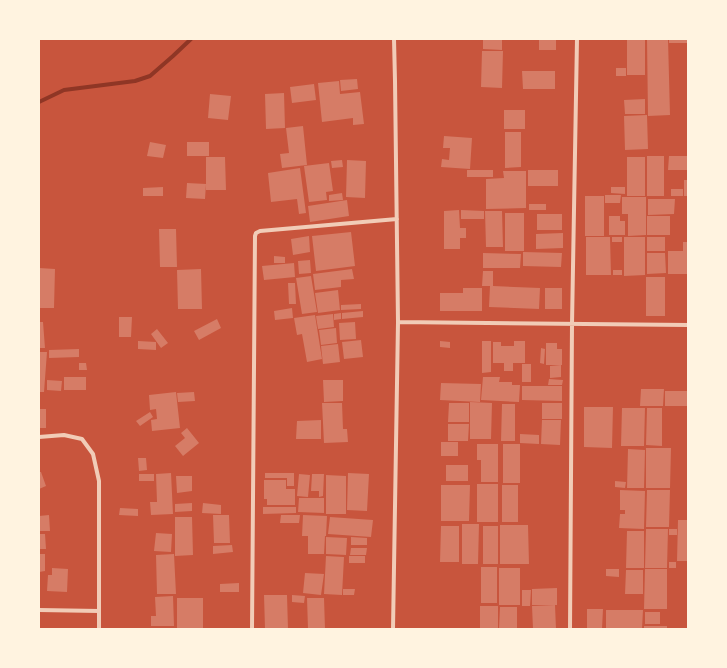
<svg xmlns="http://www.w3.org/2000/svg" width="727" height="668" font-family="Overpass,sans-serif">
  <style>
    .lines { fill: none; stroke-linecap: round; stroke-linejoin: round }
    .stream { stroke: #8f3625; stroke-width: 4 }
    .building { fill: #d67c66 }
    .minor { stroke: #f1ccb7; stroke-width: 4 }
  </style>
  <rect width="100%" height="100%" fill="#c8553d"/>
  <g class="lines">
    <!-- stream -->
    <path class="stream" d="M 39,102 L 64,90 L 135,81 L 150,76 L 173,56 L 191,39"/>
  </g>
  <!-- building -->
  <path class="building" d="M 483,39 L 502,39 L 502,50 L 483,49 Z
    M 539,39 L 556,39 L 556,50 L 539,50 Z
    M 627,39 L 645,39 L 645,75 L 627,75 Z
    M 647,39 L 668,39 L 670,115 L 648,116 Z
    M 669,39 L 688,39 L 688,43 L 669,43 Z
    M 482,51 L 503,51 L 502,88 L 481,87 Z
    M 616,68 L 626,68 L 626,76 L 616,76 Z
    M 522,71 L 555,71 L 555,89 L 523,89 Z
    M 357,79 L 358,89 L 341,91 L 340,80 Z
    M 339,81 L 340,94 L 360,92 L 364,124 L 353,125 L 353,118 L 322,122 L 318,83 Z
    M 314,84 L 316,100 L 292,103 L 290,87 Z
    M 284,93 L 285,128 L 266,129 L 265,94 Z
    M 210,94 L 231,96 L 228,120 L 208,118 Z
    M 645,99 L 645,114 L 625,114 L 624,100 Z
    M 504,110 L 525,110 L 525,129 L 504,129 Z
    M 647,115 L 648,149 L 625,150 L 624,116 Z
    M 303,126 L 307,165 L 282,168 L 280,154 L 289,153 L 286,128 Z
    M 505,132 L 521,132 L 521,167 L 505,168 Z
    M 444,136 L 472,138 L 470,169 L 441,167 L 442,159 L 449,160 L 450,148 L 443,148 Z
    M 150,142 L 166,145 L 163,158 L 147,156 Z
    M 187,142 L 209,142 L 209,156 L 187,156 Z
    M 647,156 L 664,156 L 664,196 L 647,196 Z
    M 669,156 L 688,156 L 688,170 L 668,170 Z
    M 206,157 L 225,157 L 226,190 L 206,190 Z
    M 627,157 L 645,157 L 645,196 L 627,196 Z
    M 342,160 L 343,167 L 332,168 L 331,161 Z
    M 347,160 L 366,161 L 365,198 L 346,197 Z
    M 329,163 L 333,191 L 326,192 L 327,200 L 309,202 L 304,166 Z
    M 300,168 L 306,213 L 299,214 L 297,199 L 271,202 L 268,173 Z
    M 467,170 L 493,170 L 493,177 L 467,177 Z
    M 528,170 L 558,170 L 558,186 L 528,186 Z
    M 503,171 L 526,171 L 526,208 L 486,209 L 486,179 L 504,178 Z
    M 684,180 L 688,180 L 688,196 L 684,196 Z
    M 187,183 L 206,184 L 205,199 L 186,198 Z
    M 163,187 L 163,196 L 143,196 L 143,188 Z
    M 611,187 L 625,187 L 625,194 L 611,193 Z
    M 671,189 L 683,189 L 683,196 L 671,196 Z
    M 342,193 L 343,200 L 329,201 L 329,195 Z
    M 605,195 L 621,195 L 620,203 L 605,203 Z
    M 585,196 L 604,196 L 604,236 L 585,236 Z
    M 622,197 L 646,197 L 646,235 L 628,236 L 628,214 L 622,214 Z
    M 648,199 L 675,199 L 674,214 L 648,215 Z
    M 347,200 L 349,216 L 310,222 L 308,206 Z
    M 529,204 L 546,204 L 546,210 L 529,210 Z
    M 459,210 L 460,228 L 466,228 L 466,238 L 460,238 L 460,249 L 444,249 L 444,211 Z
    M 461,210 L 484,211 L 484,219 L 461,219 Z
    M 485,211 L 502,211 L 503,247 L 486,247 Z
    M 505,213 L 524,213 L 524,251 L 505,251 Z
    M 537,214 L 562,214 L 562,230 L 537,230 Z
    M 609,216 L 620,216 L 620,221 L 625,221 L 625,235 L 609,235 Z
    M 647,216 L 670,216 L 670,235 L 647,235 Z
    M 159,229 L 176,229 L 177,267 L 160,267 Z
    M 351,232 L 355,266 L 316,271 L 312,236 Z
    M 563,233 L 563,248 L 536,249 L 536,234 Z
    M 309,236 L 310,252 L 293,255 L 291,239 Z
    M 586,237 L 610,237 L 611,275 L 586,275 Z
    M 612,237 L 622,237 L 622,242 L 612,242 Z
    M 624,237 L 645,237 L 645,275 L 624,276 Z
    M 647,237 L 665,237 L 665,251 L 647,251 Z
    M 683,242 L 688,242 L 688,274 L 668,274 L 668,251 L 683,251 Z
    M 523,252 L 562,253 L 561,267 L 523,266 Z
    M 483,253 L 521,254 L 520,268 L 483,268 Z
    M 647,253 L 665,253 L 666,273 L 647,274 Z
    M 274,256 L 285,257 L 285,263 L 274,263 Z
    M 310,260 L 311,273 L 299,274 L 298,261 Z
    M 294,263 L 295,277 L 264,280 L 262,266 Z
    M 39,268 L 55,269 L 54,308 L 39,308 Z
    M 201,269 L 202,309 L 178,309 L 177,270 Z
    M 352,269 L 354,279 L 341,280 L 341,287 L 315,290 L 313,274 Z
    M 613,270 L 622,270 L 622,275 L 613,275 Z
    M 483,271 L 493,271 L 493,286 L 540,288 L 539,309 L 489,307 L 490,286 L 482,286 Z
    M 311,276 L 317,312 L 302,314 L 296,278 Z
    M 646,277 L 665,277 L 665,316 L 646,316 Z
    M 288,283 L 295,283 L 296,304 L 289,304 Z
    M 463,288 L 482,288 L 482,311 L 440,311 L 440,293 L 463,293 Z
    M 545,288 L 562,288 L 562,309 L 545,309 Z
    M 338,290 L 340,310 L 318,313 L 315,293 Z
    M 361,304 L 361,309 L 341,310 L 341,305 Z
    M 292,308 L 293,318 L 275,320 L 274,311 Z
    M 363,311 L 363,317 L 342,319 L 342,313 Z
    M 341,313 L 341,319 L 334,320 L 334,314 Z
    M 333,314 L 334,327 L 318,329 L 316,316 Z
    M 315,315 L 322,359 L 307,362 L 302,334 L 297,335 L 294,318 Z
    M 119,317 L 132,317 L 131,337 L 119,337 Z
    M 217,319 L 221,328 L 199,340 L 194,331 Z
    M 39,322 L 43,322 L 45,348 L 39,348 Z
    M 355,322 L 356,339 L 340,340 L 339,323 Z
    M 336,328 L 337,343 L 321,345 L 319,330 Z
    M 157,329 L 168,343 L 161,348 L 151,334 Z
    M 361,340 L 363,357 L 344,359 L 342,342 Z
    M 138,341 L 156,342 L 156,350 L 138,349 Z
    M 440,341 L 450,342 L 450,348 L 440,347 Z
    M 482,341 L 491,341 L 491,372 L 482,373 Z
    M 514,341 L 525,341 L 525,363 L 513,363 L 513,371 L 504,371 L 504,363 L 493,363 L 493,342 L 501,342 L 501,346 L 514,346 Z
    M 546,343 L 557,343 L 557,349 L 562,349 L 562,365 L 546,365 Z
    M 338,344 L 340,362 L 323,364 L 321,346 Z
    M 541,348 L 545,349 L 544,364 L 540,363 Z
    M 79,349 L 79,357 L 49,358 L 49,350 Z
    M 39,352 L 47,352 L 44,392 L 39,392 Z
    M 79,363 L 86,363 L 87,370 L 79,370 Z
    M 522,364 L 531,364 L 531,382 L 522,382 Z
    M 561,365 L 561,377 L 550,378 L 550,366 Z
    M 64,377 L 86,377 L 86,390 L 64,390 Z
    M 483,377 L 500,377 L 499,382 L 512,382 L 512,385 L 520,385 L 519,402 L 481,400 Z
    M 549,379 L 563,380 L 562,385 L 548,385 Z
    M 47,380 L 62,381 L 61,391 L 47,390 Z
    M 323,380 L 343,380 L 343,401 L 324,402 Z
    M 441,383 L 481,384 L 480,402 L 440,400 Z
    M 522,386 L 562,386 L 562,401 L 522,400 Z
    M 641,389 L 664,389 L 663,406 L 640,406 Z
    M 665,391 L 688,391 L 688,406 L 665,406 Z
    M 176,392 L 180,428 L 152,431 L 151,420 L 157,419 L 156,409 L 150,410 L 149,395 Z
    M 194,392 L 195,401 L 178,402 L 177,393 Z
    M 470,402 L 492,403 L 491,439 L 470,439 Z
    M 322,403 L 342,403 L 343,429 L 347,429 L 348,442 L 324,443 Z
    M 449,403 L 469,403 L 469,422 L 448,422 Z
    M 542,403 L 562,403 L 562,419 L 542,419 Z
    M 502,404 L 515,404 L 515,441 L 501,441 Z
    M 584,407 L 613,407 L 612,448 L 584,447 Z
    M 622,408 L 645,408 L 644,446 L 621,446 Z
    M 647,408 L 662,408 L 662,446 L 646,445 Z
    M 39,409 L 46,409 L 46,428 L 39,428 Z
    M 150,412 L 153,417 L 140,426 L 136,421 Z
    M 321,420 L 321,439 L 296,439 L 297,421 Z
    M 542,420 L 561,420 L 560,445 L 541,444 Z
    M 448,424 L 469,424 L 468,441 L 448,441 Z
    M 187,428 L 199,443 L 183,456 L 175,446 L 185,438 L 181,433 Z
    M 520,434 L 539,435 L 539,444 L 520,443 Z
    M 441,442 L 458,442 L 458,456 L 441,456 Z
    M 477,444 L 498,444 L 498,482 L 481,482 L 481,460 L 477,460 Z
    M 503,444 L 520,444 L 520,483 L 503,483 Z
    M 646,448 L 671,448 L 670,488 L 646,488 Z
    M 628,449 L 645,450 L 644,488 L 627,488 Z
    M 138,458 L 146,458 L 147,470 L 139,471 Z
    M 446,465 L 468,465 L 468,481 L 446,481 Z
    M 39,472 L 41,472 L 46,486 L 39,489 Z
    M 171,473 L 173,514 L 151,515 L 150,502 L 157,502 L 156,474 Z
    M 265,473 L 294,473 L 294,486 L 287,486 L 287,478 L 265,478 Z
    M 348,473 L 369,474 L 367,511 L 347,510 Z
    M 139,474 L 154,474 L 154,481 L 139,481 Z
    M 299,474 L 310,475 L 308,497 L 297,496 Z
    M 312,474 L 324,474 L 323,496 L 319,497 L 319,491 L 311,491 Z
    M 326,475 L 346,476 L 346,514 L 326,514 Z
    M 176,476 L 192,476 L 192,491 L 177,493 Z
    M 264,480 L 286,480 L 286,489 L 295,489 L 295,505 L 267,505 L 267,499 L 264,499 Z
    M 615,481 L 626,482 L 625,488 L 615,487 Z
    M 477,484 L 498,484 L 498,522 L 477,522 Z
    M 441,485 L 470,485 L 469,521 L 441,521 Z
    M 502,485 L 518,485 L 518,522 L 502,522 Z
    M 620,490 L 645,491 L 644,529 L 619,528 L 620,514 L 625,514 L 625,510 L 620,510 Z
    M 647,490 L 670,490 L 669,527 L 646,527 Z
    M 299,498 L 324,498 L 324,513 L 298,512 Z
    M 192,503 L 192,511 L 175,512 L 175,504 Z
    M 203,503 L 221,505 L 221,514 L 202,513 Z
    M 263,507 L 296,507 L 296,513 L 263,514 Z
    M 120,508 L 138,509 L 138,516 L 119,515 Z
    M 49,515 L 50,531 L 39,531 L 39,516 Z
    M 213,515 L 229,515 L 230,543 L 214,543 Z
    M 281,515 L 300,515 L 299,523 L 280,523 Z
    M 303,515 L 327,516 L 326,536 L 325,536 L 324,554 L 308,554 L 308,536 L 302,536 Z
    M 175,517 L 192,517 L 193,555 L 175,556 Z
    M 330,517 L 373,520 L 371,537 L 328,534 Z
    M 678,520 L 688,520 L 688,561 L 677,561 Z
    M 462,524 L 479,524 L 478,564 L 462,564 Z
    M 500,525 L 528,525 L 529,564 L 500,564 Z
    M 441,526 L 459,526 L 459,562 L 440,562 Z
    M 483,526 L 498,526 L 498,564 L 483,564 Z
    M 646,529 L 668,529 L 667,568 L 645,568 Z
    M 669,529 L 677,529 L 677,535 L 669,535 Z
    M 627,531 L 644,531 L 644,568 L 626,568 Z
    M 156,533 L 172,534 L 171,552 L 154,551 Z
    M 39,534 L 45,534 L 46,549 L 39,549 Z
    M 326,537 L 347,538 L 346,555 L 326,554 Z
    M 351,537 L 367,538 L 367,545 L 351,545 Z
    M 232,545 L 233,552 L 213,554 L 213,546 Z
    M 351,548 L 367,548 L 366,555 L 350,555 Z
    M 39,554 L 45,554 L 45,571 L 39,572 Z
    M 174,554 L 176,594 L 157,594 L 156,555 Z
    M 326,556 L 344,557 L 342,595 L 324,594 Z
    M 349,556 L 365,556 L 365,563 L 349,563 Z
    M 669,562 L 676,562 L 676,568 L 669,568 Z
    M 481,567 L 497,567 L 497,603 L 481,603 Z
    M 52,568 L 68,569 L 67,592 L 47,591 L 48,575 L 52,575 Z
    M 499,568 L 520,568 L 520,605 L 499,605 Z
    M 606,569 L 619,569 L 619,577 L 606,576 Z
    M 645,569 L 667,569 L 667,609 L 644,609 Z
    M 626,570 L 643,570 L 643,594 L 625,594 Z
    M 305,573 L 324,574 L 321,595 L 303,593 Z
    M 239,583 L 239,592 L 220,592 L 220,584 Z
    M 557,588 L 557,605 L 532,605 L 532,589 Z
    M 343,589 L 355,589 L 354,595 L 343,595 Z
    M 522,590 L 531,590 L 530,606 L 522,606 Z
    M 264,595 L 287,595 L 288,629 L 265,629 Z
    M 292,595 L 305,596 L 304,603 L 292,602 Z
    M 173,596 L 174,626 L 151,626 L 151,616 L 156,616 L 155,597 Z
    M 177,598 L 203,598 L 203,629 L 177,629 Z
    M 307,598 L 324,598 L 325,629 L 308,629 Z
    M 555,605 L 556,629 L 533,629 L 532,606 Z
    M 480,606 L 498,606 L 498,629 L 480,629 Z
    M 500,607 L 517,607 L 517,629 L 499,629 Z
    M 587,609 L 603,609 L 602,629 L 587,629 Z
    M 606,610 L 643,610 L 642,629 L 606,629 Z
    M 645,612 L 660,612 L 660,624 L 645,624 Z
    M 644,626 L 667,626 L 667,629 L 644,629 Z"/>
  <g class="lines">
    <!-- minor -->
    <path class="minor" d="M 398,322 L 688,325
      M 39,437 L 64,435 L 82,439 L 93,454 L 99,481 L 99,629
      M 39,610 L 99,611
      M 252,629 L 255,236 L 256,233 L 260,231 L 397,219
      M 393,629 L 398,322 L 395,81 L 394,39
      M 570,629 L 572,324 L 577,39"/>
  </g>
  <!-- border -->
  <rect width="727" height="668" fill="none" stroke="#fff3e0" stroke-width="80"/>
</svg>
